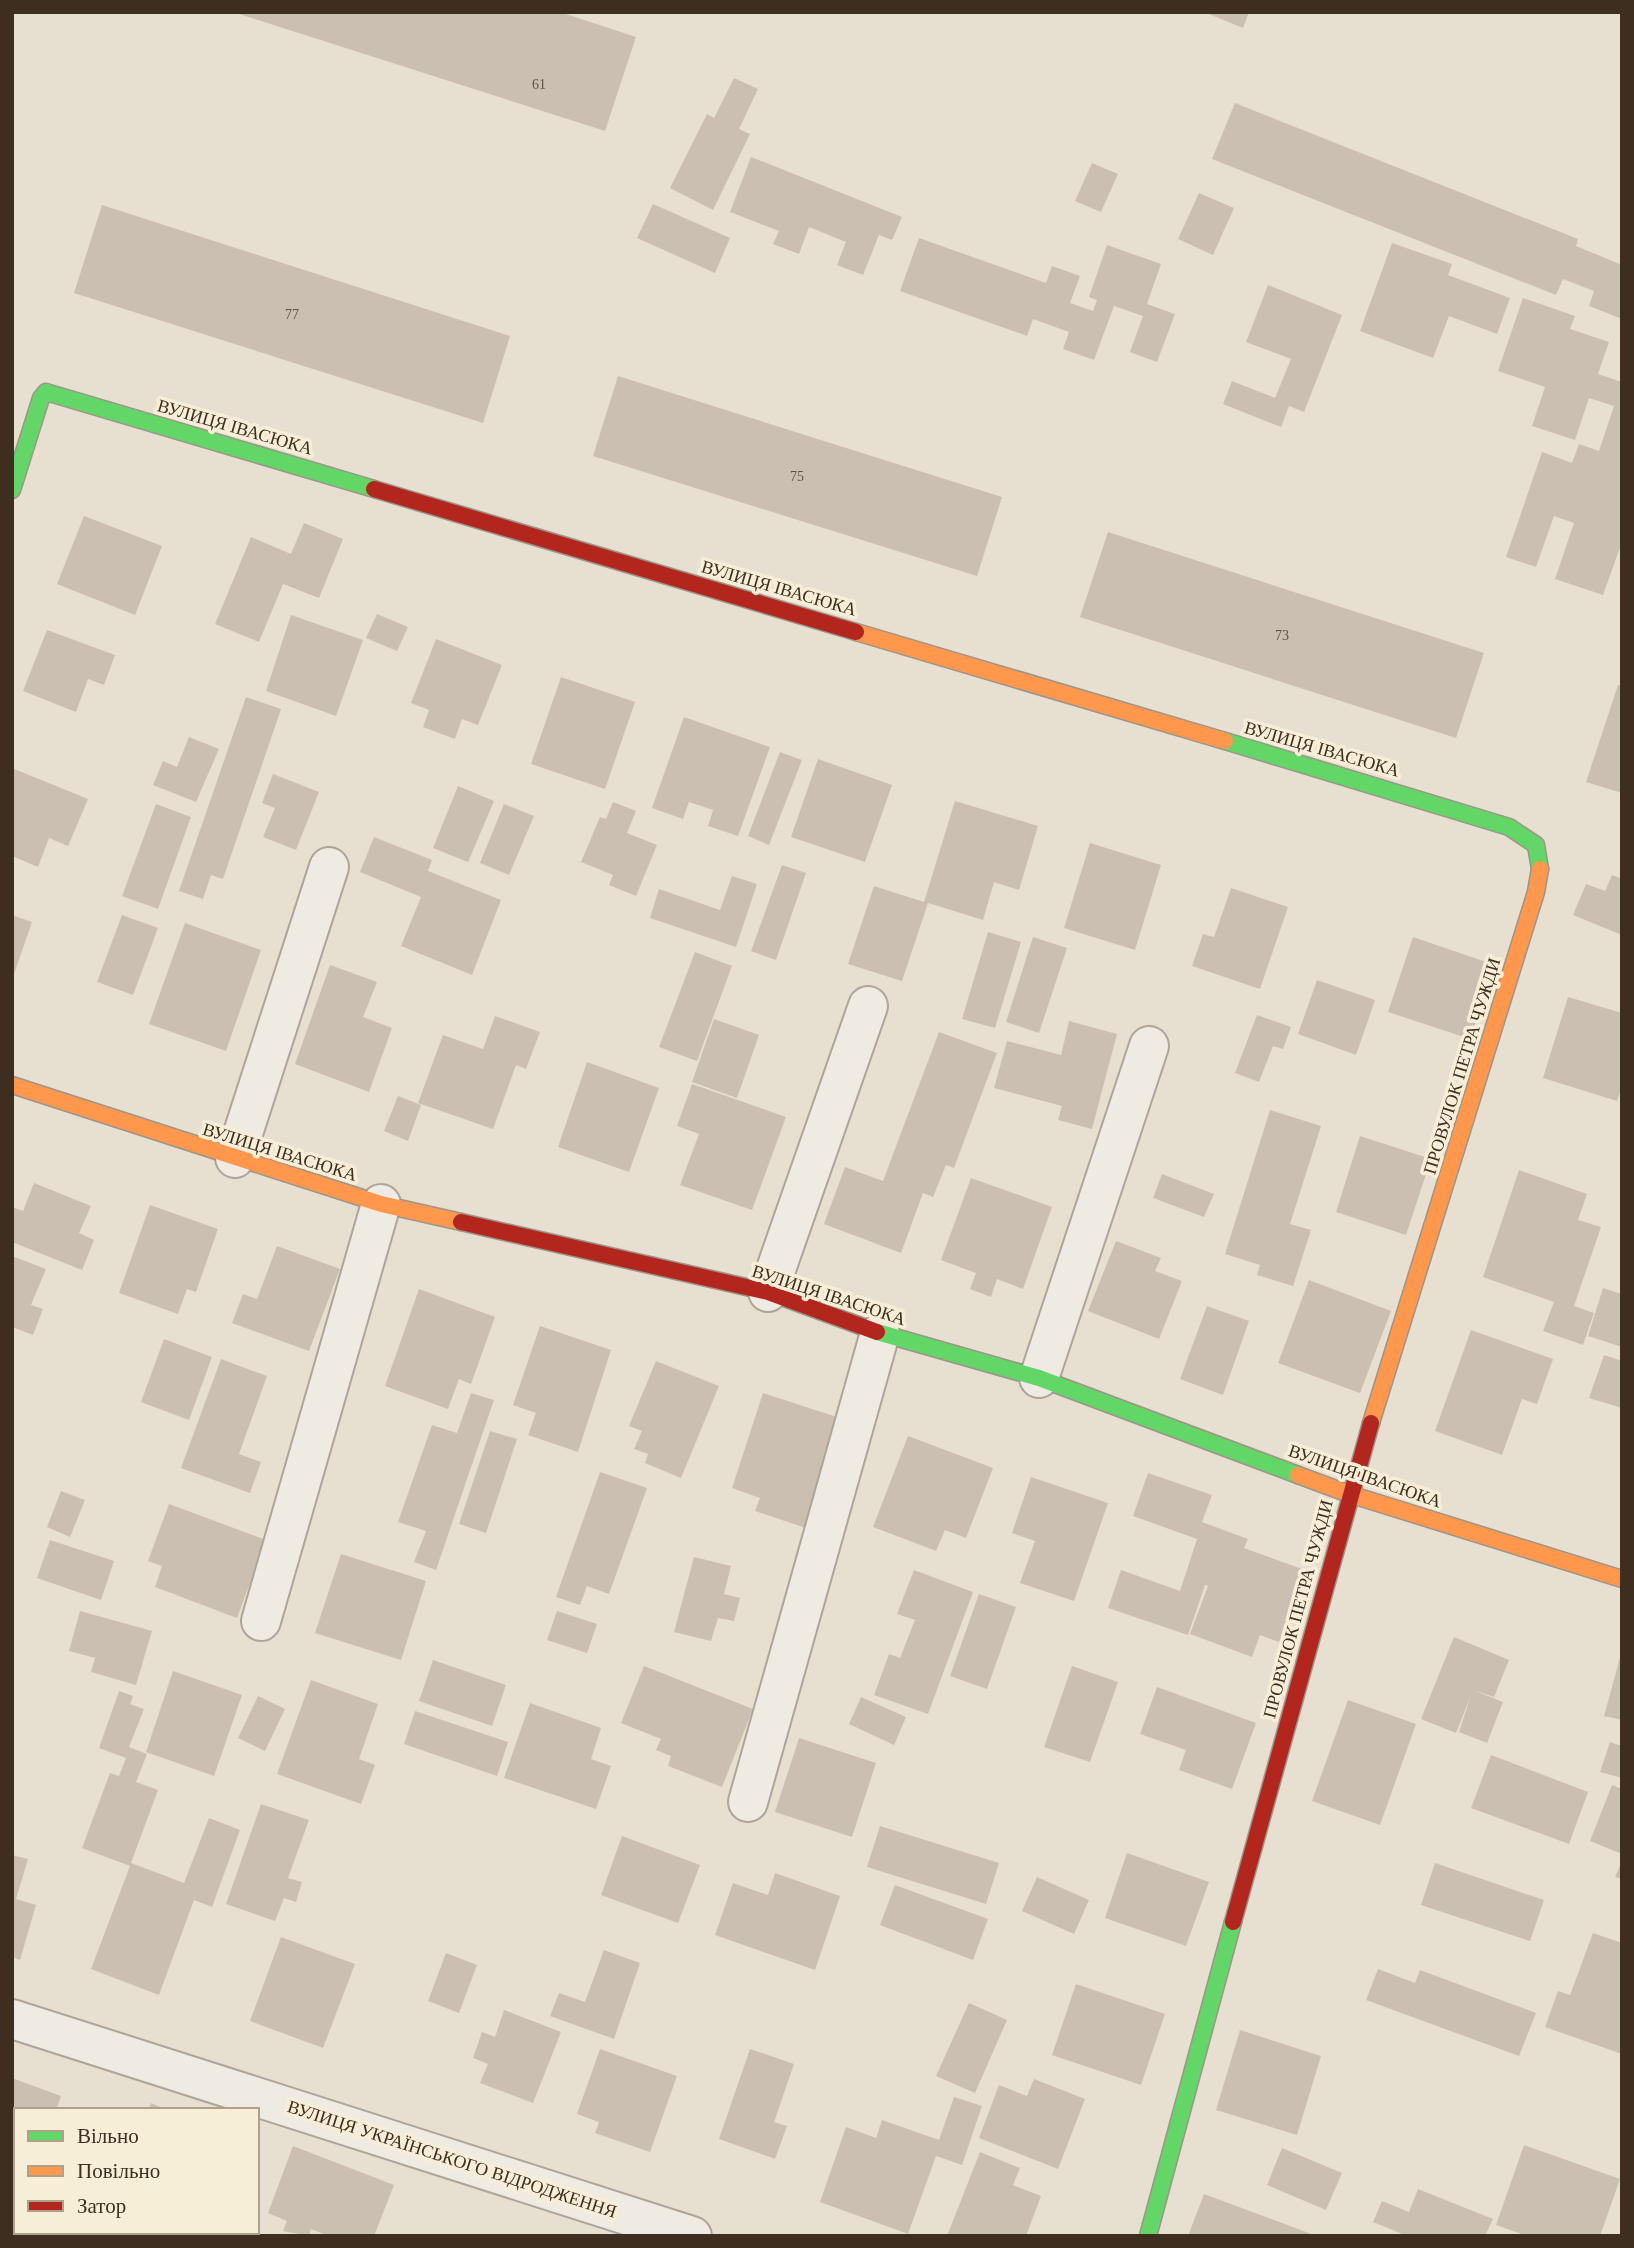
<svg xmlns="http://www.w3.org/2000/svg" width="1634" height="2248" font-family="'Times New Roman',serif">
  <style>
    .building { fill: #cbbfb2 }
    .lines { fill: none; stroke-linecap: round; stroke-linejoin: round }
    .street-casing { stroke: #ada599; stroke-width: 42 }
    .fast-casing { stroke: #9c958a; stroke-width: 19 }
    .slow-casing { stroke: #9c958a; stroke-width: 19 }
    .jam-casing { stroke: #9c958a; stroke-width: 19 }
    .street { stroke: #efebe3; stroke-width: 38 }
    .fast { stroke: #63d668; stroke-width: 16 }
    .slow { stroke: #ff974d; stroke-width: 16 }
    .jam { stroke: #b3261e; stroke-width: 16 }
    .labels { text-anchor: middle; dominant-baseline: central; stroke-width: 7; stroke-linejoin: round; paint-order: stroke }
    .number-label { font-size: 14px; fill: #605244 }
    .street-label { font-size: 18px; fill: #3d2e20; stroke: #f7eed8 }
  </style>
  <rect width="100%" height="100%" fill="#e7e0d1"/>
  <!-- building -->
  <path class="building" d="M 560,12 L 636,37 L 605,131 L 236,13 Z
    M 1204,12 L 1249,12 L 1243,28 Z
    M 734,78 L 758,89 L 739,129 L 750,134 L 713,210 L 670,188 L 707,114 L 714,118 Z
    M 1235,103 L 1578,239 L 1576,246 L 1622,265 L 1622,319 L 1589,306 L 1594,291 L 1563,279 L 1556,295 L 1212,159 Z
    M 751,157 L 902,217 L 892,240 L 879,235 L 863,275 L 837,265 L 846,242 L 809,227 L 799,254 L 773,244 L 779,231 L 730,212 Z
    M 1092,163 L 1118,174 L 1101,212 L 1075,201 Z
    M 1199,193 L 1234,208 L 1213,255 L 1178,239 Z
    M 653,204 L 730,238 L 715,273 L 637,238 Z
    M 102,205 L 510,336 L 483,423 L 74,293 Z
    M 919,238 L 1046,283 L 1052,266 L 1080,276 L 1070,303 L 1093,311 L 1097,300 L 1089,297 L 1107,245 L 1161,264 L 1147,304 L 1175,314 L 1157,362 L 1130,352 L 1143,316 L 1114,306 L 1094,360 L 1063,349 L 1069,332 L 1033,319 L 1027,336 L 900,291 Z
    M 1392,243 L 1452,264 L 1448,275 L 1510,298 L 1497,334 L 1449,316 L 1433,358 L 1360,331 Z
    M 1268,285 L 1342,315 L 1304,412 L 1289,406 L 1281,427 L 1223,404 L 1232,381 L 1275,398 L 1291,359 L 1246,342 Z
    M 1523,298 L 1575,316 L 1570,329 L 1609,342 L 1598,374 L 1622,382 L 1622,542 L 1603,595 L 1555,579 L 1574,523 L 1554,516 L 1536,567 L 1506,557 L 1542,452 L 1572,463 L 1579,444 L 1599,451 L 1614,406 L 1589,398 L 1575,440 L 1532,426 L 1545,387 L 1498,371 Z
    M 618,376 L 1002,497 L 977,576 L 593,456 Z
    M 84,516 L 162,546 L 135,615 L 57,584 Z
    M 304,523 L 343,539 L 319,598 L 283,584 L 259,642 L 215,624 L 251,537 L 291,554 Z
    M 1108,532 L 1484,653 L 1456,738 L 1080,617 Z
    M 377,614 L 408,627 L 397,651 L 366,638 Z
    M 291,615 L 363,640 L 336,716 L 266,691 Z
    M 47,630 L 115,655 L 104,685 L 88,679 L 76,712 L 23,691 Z
    M 436,639 L 502,665 L 478,725 L 462,719 L 455,739 L 423,727 L 429,710 L 411,703 Z
    M 561,677 L 635,702 L 605,789 L 531,764 Z
    M 1618,685 L 1622,686 L 1622,793 L 1586,782 Z
    M 246,697 L 281,709 L 223,879 L 211,875 L 203,899 L 179,891 Z
    M 684,717 L 770,747 L 738,836 L 708,826 L 713,810 L 689,802 L 683,819 L 652,808 Z
    M 189,737 L 219,749 L 196,802 L 153,785 L 163,761 L 177,767 Z
    M 780,752 L 802,760 L 769,845 L 748,836 Z
    M 818,759 L 892,785 L 865,862 L 791,837 Z
    M 12,768 L 88,799 L 68,846 L 49,838 L 38,867 L 12,856 Z
    M 273,774 L 319,792 L 296,850 L 263,837 L 275,808 L 262,803 Z
    M 458,786 L 494,801 L 468,862 L 433,848 Z
    M 955,801 L 1038,826 L 1019,890 L 994,882 L 983,920 L 928,903 L 902,981 L 848,964 L 874,886 L 924,902 Z
    M 613,802 L 636,811 L 627,833 L 657,845 L 636,896 L 609,885 L 613,875 L 581,862 L 600,817 L 606,819 Z
    M 156,804 L 191,817 L 158,909 L 122,896 Z
    M 504,804 L 534,816 L 509,875 L 480,863 Z
    M 374,837 L 432,860 L 428,871 L 501,900 L 472,975 L 401,946 L 421,897 L 360,872 Z
    M 1090,843 L 1161,865 L 1135,950 L 1064,928 Z
    M 782,865 L 806,873 L 776,960 L 751,951 Z
    M 1612,875 L 1622,879 L 1622,935 L 1573,915 L 1586,884 L 1605,891 Z
    M 732,876 L 757,884 L 736,947 L 650,918 L 659,889 L 720,910 Z
    M 1231,888 L 1288,907 L 1260,989 L 1192,966 L 1203,934 L 1214,937 Z
    M 12,915 L 32,922 L 13,977 L 12,977 Z
    M 122,915 L 158,928 L 133,995 L 97,982 Z
    M 185,923 L 261,950 L 226,1051 L 149,1024 Z
    M 988,932 L 1021,942 L 995,1028 L 962,1019 Z
    M 1033,937 L 1067,948 L 1039,1033 L 1006,1022 Z
    M 1413,937 L 1495,965 L 1470,1039 L 1388,1012 Z
    M 695,952 L 732,966 L 697,1061 L 659,1047 Z
    M 330,965 L 377,982 L 363,1017 L 392,1028 L 369,1092 L 295,1064 Z
    M 1317,980 L 1375,1000 L 1356,1055 L 1298,1034 Z
    M 1568,997 L 1622,1013 L 1622,1087 L 1617,1101 L 1543,1078 Z
    M 1257,1015 L 1291,1027 L 1283,1049 L 1273,1046 L 1259,1082 L 1235,1073 Z
    M 495,1016 L 540,1032 L 526,1069 L 516,1065 L 493,1129 L 418,1103 L 443,1035 L 483,1049 Z
    M 714,1019 L 759,1035 L 737,1098 L 692,1082 Z
    M 1069,1021 L 1117,1034 L 1092,1129 L 1058,1120 L 1062,1106 L 994,1088 L 1007,1041 L 1061,1055 Z
    M 939,1032 L 997,1053 L 954,1168 L 946,1165 L 933,1197 L 923,1193 L 901,1253 L 824,1224 L 845,1167 L 883,1181 Z
    M 587,1062 L 659,1088 L 629,1172 L 558,1147 Z
    M 692,1084 L 786,1117 L 752,1210 L 680,1185 L 699,1134 L 677,1126 Z
    M 398,1096 L 421,1105 L 408,1141 L 384,1131 Z
    M 1270,1110 L 1321,1126 L 1290,1224 L 1311,1230 L 1293,1286 L 1257,1275 L 1260,1265 L 1225,1254 Z
    M 1360,1136 L 1431,1159 L 1406,1235 L 1336,1212 Z
    M 1519,1170 L 1587,1194 L 1578,1220 L 1601,1227 L 1574,1306 L 1594,1313 L 1583,1345 L 1543,1331 L 1554,1302 L 1483,1277 Z
    M 1162,1174 L 1214,1194 L 1204,1217 L 1153,1198 Z
    M 971,1178 L 1052,1207 L 1023,1289 L 997,1279 L 991,1297 L 970,1289 L 976,1273 L 941,1260 Z
    M 34,1183 L 91,1206 L 79,1233 L 94,1240 L 82,1270 L 12,1242 L 12,1207 L 23,1211 Z
    M 150,1205 L 218,1229 L 196,1292 L 187,1289 L 178,1314 L 119,1293 Z
    M 1116,1241 L 1161,1258 L 1155,1271 L 1182,1281 L 1159,1339 L 1088,1311 Z
    M 277,1246 L 340,1269 L 309,1351 L 232,1323 L 243,1294 L 257,1299 Z
    M 12,1256 L 46,1269 L 31,1305 L 43,1309 L 33,1335 L 12,1327 Z
    M 1309,1280 L 1391,1311 L 1360,1393 L 1278,1363 Z
    M 1603,1288 L 1622,1294 L 1622,1347 L 1588,1336 Z
    M 419,1289 L 495,1317 L 471,1384 L 459,1379 L 448,1409 L 385,1386 Z
    M 1207,1306 L 1249,1321 L 1223,1395 L 1180,1379 Z
    M 540,1326 L 611,1350 L 578,1452 L 528,1435 L 536,1413 L 513,1405 Z
    M 1471,1330 L 1553,1359 L 1537,1404 L 1522,1399 L 1502,1455 L 1435,1431 Z
    M 164,1339 L 212,1357 L 189,1420 L 141,1402 Z
    M 1604,1355 L 1622,1361 L 1622,1408 L 1589,1398 Z
    M 221,1359 L 267,1376 L 239,1454 L 261,1462 L 250,1493 L 181,1468 Z
    M 656,1361 L 719,1386 L 681,1478 L 645,1463 L 648,1454 L 634,1449 L 642,1431 L 629,1426 Z
    M 471,1393 L 494,1400 L 436,1570 L 414,1562 L 426,1531 L 398,1522 L 432,1425 L 457,1433 Z
    M 763,1393 L 843,1419 L 806,1528 L 755,1511 L 760,1498 L 732,1488 Z
    M 490,1431 L 517,1439 L 486,1533 L 459,1524 Z
    M 908,1436 L 993,1468 L 966,1538 L 945,1530 L 936,1551 L 873,1527 Z
    M 600,1472 L 647,1488 L 609,1594 L 587,1586 L 580,1605 L 556,1597 Z
    M 1148,1473 L 1212,1495 L 1202,1522 L 1248,1539 L 1244,1548 L 1305,1570 L 1279,1642 L 1260,1635 L 1252,1657 L 1190,1634 L 1208,1586 L 1205,1585 L 1188,1635 L 1108,1608 L 1121,1570 L 1180,1591 L 1197,1539 L 1133,1516 Z
    M 1031,1477 L 1108,1503 L 1074,1601 L 1020,1583 L 1035,1541 L 1012,1533 Z
    M 61,1491 L 85,1500 L 70,1537 L 47,1527 Z
    M 169,1504 L 266,1540 L 237,1618 L 155,1587 L 162,1566 L 148,1561 Z
    M 50,1540 L 114,1561 L 101,1600 L 37,1578 Z
    M 341,1554 L 426,1581 L 401,1660 L 315,1633 Z
    M 694,1557 L 731,1566 L 724,1594 L 740,1598 L 734,1621 L 718,1618 L 711,1641 L 674,1632 Z
    M 914,1570 L 973,1592 L 928,1714 L 874,1695 L 889,1654 L 900,1658 L 915,1620 L 897,1614 Z
    M 979,1594 L 1016,1607 L 987,1689 L 950,1676 Z
    M 80,1611 L 152,1631 L 136,1685 L 91,1672 L 95,1658 L 69,1651 Z
    M 557,1611 L 597,1624 L 587,1653 L 547,1640 Z
    M 1454,1637 L 1509,1660 L 1494,1697 L 1473,1690 L 1503,1702 L 1487,1743 L 1459,1732 L 1471,1695 L 1456,1733 L 1421,1719 Z
    M 1621,1654 L 1622,1654 L 1622,1720 L 1604,1716 Z
    M 433,1660 L 506,1685 L 492,1726 L 419,1701 Z
    M 644,1666 L 753,1709 L 722,1787 L 668,1766 L 671,1756 L 656,1750 L 661,1739 L 621,1723 Z
    M 1072,1666 L 1118,1682 L 1090,1762 L 1044,1747 Z
    M 173,1671 L 242,1695 L 214,1776 L 146,1752 Z
    M 311,1680 L 378,1704 L 359,1759 L 375,1765 L 361,1804 L 277,1774 Z
    M 1157,1687 L 1256,1723 L 1232,1789 L 1179,1770 L 1186,1750 L 1140,1734 Z
    M 119,1691 L 133,1696 L 130,1704 L 144,1709 L 129,1747 L 147,1754 L 136,1782 L 158,1790 L 131,1863 L 184,1883 L 209,1818 L 240,1830 L 212,1907 L 194,1900 L 159,1995 L 91,1969 L 130,1866 L 82,1848 L 110,1773 L 119,1776 L 126,1758 L 99,1748 Z
    M 258,1696 L 285,1709 L 265,1751 L 238,1738 Z
    M 861,1697 L 906,1717 L 894,1745 L 849,1724 Z
    M 1348,1700 L 1416,1724 L 1380,1825 L 1312,1801 Z
    M 530,1703 L 601,1728 L 591,1759 L 611,1766 L 596,1809 L 504,1778 Z
    M 415,1711 L 508,1742 L 497,1776 L 404,1744 Z
    M 799,1738 L 876,1763 L 852,1837 L 775,1812 Z
    M 1610,1742 L 1622,1746 L 1622,1778 L 1600,1772 Z
    M 1491,1755 L 1588,1792 L 1569,1844 L 1471,1808 Z
    M 1612,1785 L 1622,1789 L 1622,1854 L 1590,1841 Z
    M 261,1804 L 309,1820 L 288,1878 L 302,1882 L 296,1902 L 284,1898 L 275,1921 L 226,1904 Z
    M 880,1826 L 999,1863 L 986,1904 L 867,1867 Z
    M 622,1836 L 700,1865 L 678,1923 L 601,1895 Z
    M 1127,1853 L 1209,1882 L 1186,1946 L 1105,1918 Z
    M 12,1855 L 28,1859 L 16,1899 L 36,1905 L 20,1960 L 12,1957 Z
    M 1622,1861 L 1622,1879 L 1615,1877 Z
    M 1435,1863 L 1544,1900 L 1530,1941 L 1421,1905 Z
    M 775,1873 L 840,1896 L 815,1970 L 715,1935 L 733,1883 L 768,1895 Z
    M 1037,1877 L 1089,1900 L 1074,1934 L 1022,1911 Z
    M 895,1885 L 988,1919 L 973,1960 L 880,1925 Z
    M 1593,1933 L 1622,1943 L 1622,2054 L 1545,2027 L 1558,1991 L 1570,1995 Z
    M 281,1937 L 355,1964 L 323,2048 L 250,2021 Z
    M 604,1950 L 640,1963 L 614,2039 L 550,2016 L 559,1993 L 585,2002 Z
    M 446,1953 L 477,1965 L 459,2013 L 428,2001 Z
    M 1378,1969 L 1415,1983 L 1420,1970 L 1536,2013 L 1519,2056 L 1366,2000 Z
    M 1076,1984 L 1165,2014 L 1141,2085 L 1052,2055 Z
    M 969,2003 L 1007,2020 L 975,2093 L 936,2076 Z
    M 504,2010 L 561,2032 L 533,2103 L 480,2083 L 488,2064 L 473,2058 L 482,2032 L 495,2037 Z
    M 1240,2030 L 1321,2056 L 1297,2135 L 1216,2110 Z
    M 600,2049 L 677,2076 L 650,2152 L 595,2133 L 599,2122 L 577,2114 Z
    M 750,2049 L 794,2064 L 774,2122 L 787,2126 L 775,2159 L 719,2139 Z
    M 12,2078 L 61,2096 L 56,2110 L 16,2110 L 16,2156 L 12,2155 Z
    M 1034,2079 L 1085,2099 L 1058,2169 L 979,2138 L 999,2085 L 1027,2096 Z
    M 954,2097 L 982,2106 L 962,2165 L 936,2156 L 908,2234 L 820,2202 L 846,2127 L 876,2138 L 882,2120 L 939,2140 Z
    M 151,2103 L 167,2110 L 149,2110 Z
    M 1524,2145 L 1620,2179 L 1600,2236 L 1527,2236 L 1496,2225 Z
    M 293,2146 L 394,2185 L 374,2236 L 329,2236 L 311,2229 L 309,2236 L 283,2231 L 287,2221 L 268,2213 Z
    M 1282,2148 L 1342,2173 L 1326,2210 L 1267,2185 Z
    M 980,2152 L 1020,2168 L 1013,2185 L 1041,2196 L 1026,2236 L 947,2236 Z
    M 1418,2189 L 1493,2219 L 1485,2236 L 1407,2236 L 1373,2222 L 1382,2201 L 1409,2212 Z
    M 1204,2194 L 1314,2235 L 1314,2236 L 1188,2236 Z
    M 78,2232 L 122,2232 L 121,2236 L 76,2236 Z"/>
  <g class="lines">
    <!-- street casing -->
    <g class="street-casing">
      <path id="street" d="M 235,1158 L 329,867
        M 768,1292 L 868,1006
        M 1039,1378 L 1149,1046
        M 261,1621 L 381,1204
        M 748,1802 L 880,1333
        M 12,2019 L 692,2236"/>
    </g>
    <!-- fast casing -->
    <g class="fast-casing">
      <path id="fast" d="M 12,490 L 41,398 L 46,392 L 374,489
        M 1225,741 L 1509,827 L 1536,845 L 1540,869
        M 877,1332 L 1039,1378 L 1298,1475
        M 1148,2236 L 1233,1922"/>
    </g>
    <!-- slow casing -->
    <g class="slow-casing">
      <path id="slow" d="M 856,632 L 1225,741
        M 12,1085 L 381,1204 L 461,1222
        M 1371,1423 L 1536,892 L 1540,869
        M 1298,1475 L 1349,1494 L 1622,1579"/>
    </g>
    <!-- jam casing -->
    <g class="jam-casing">
      <path id="jam" d="M 374,489 L 856,632
        M 461,1222 L 768,1292 L 877,1332
        M 1233,1922 L 1371,1423"/>
    </g>
    <!-- street -->
    <use href="#street" class="street"/>
    <!-- fast -->
    <use href="#fast" class="fast"/>
    <!-- slow -->
    <use href="#slow" class="slow"/>
    <!-- jam -->
    <use href="#jam" class="jam"/>
  </g>
  <g class="labels">
    <!-- number labels -->
    <g class="number-label">
      <text x="539" y="84">61</text>
      <text x="292" y="314">77</text>
      <text x="797" y="476">75</text>
      <text x="1282" y="635">73</text>
    </g>
    <!-- street labels -->
    <g class="street-label">
      <text transform="translate(235 427) rotate(16)">ВУЛИЦЯ ІВАСЮКА</text>
      <text transform="translate(779 588) rotate(16)">ВУЛИЦЯ ІВАСЮКА</text>
      <text transform="translate(1322 749) rotate(16)">ВУЛИЦЯ ІВАСЮКА</text>
      <text transform="translate(1462 1066) rotate(-73)">ПРОВУЛОК ПЕТРА ЧУЖДИ</text>
      <text transform="translate(280 1152) rotate(17)">ВУЛИЦЯ ІВАСЮКА</text>
      <text transform="translate(829 1295) rotate(18)">ВУЛИЦЯ ІВАСЮКА</text>
      <text transform="translate(1365 1476) rotate(19)">ВУЛИЦЯ ІВАСЮКА</text>
      <text transform="translate(1298 1609) rotate(-75)">ПРОВУЛОК ПЕТРА ЧУЖДИ</text>
      <text transform="translate(452 2159) rotate(18)">ВУЛИЦЯ УКРАЇНСЬКОГО ВІДРОДЖЕННЯ</text>
    </g>
  </g>
  <!-- border -->
  <rect width="1634" height="2248" fill="none" stroke="#3d2e20" stroke-width="28"/>
  <!-- legend -->
  <rect x="14" y="2108" width="245" height="126" fill="#f7eed8" stroke="#ada18e" stroke-width="2"/>
  <rect x="28" y="2131" width="35" height="10" fill="#63d668" stroke="#ada18e" stroke-width="2"/>
  <text x="77" y="2143" font-size="21" fill="#3d2e20">Вільно</text>
  <rect x="28" y="2166" width="35" height="10" fill="#ff974d" stroke="#ada18e" stroke-width="2"/>
  <text x="77" y="2178" font-size="21" fill="#3d2e20">Повільно</text>
  <rect x="28" y="2201" width="35" height="10" fill="#b3261e" stroke="#ada18e" stroke-width="2"/>
  <text x="77" y="2213" font-size="21" fill="#3d2e20">Затор</text>
</svg>
